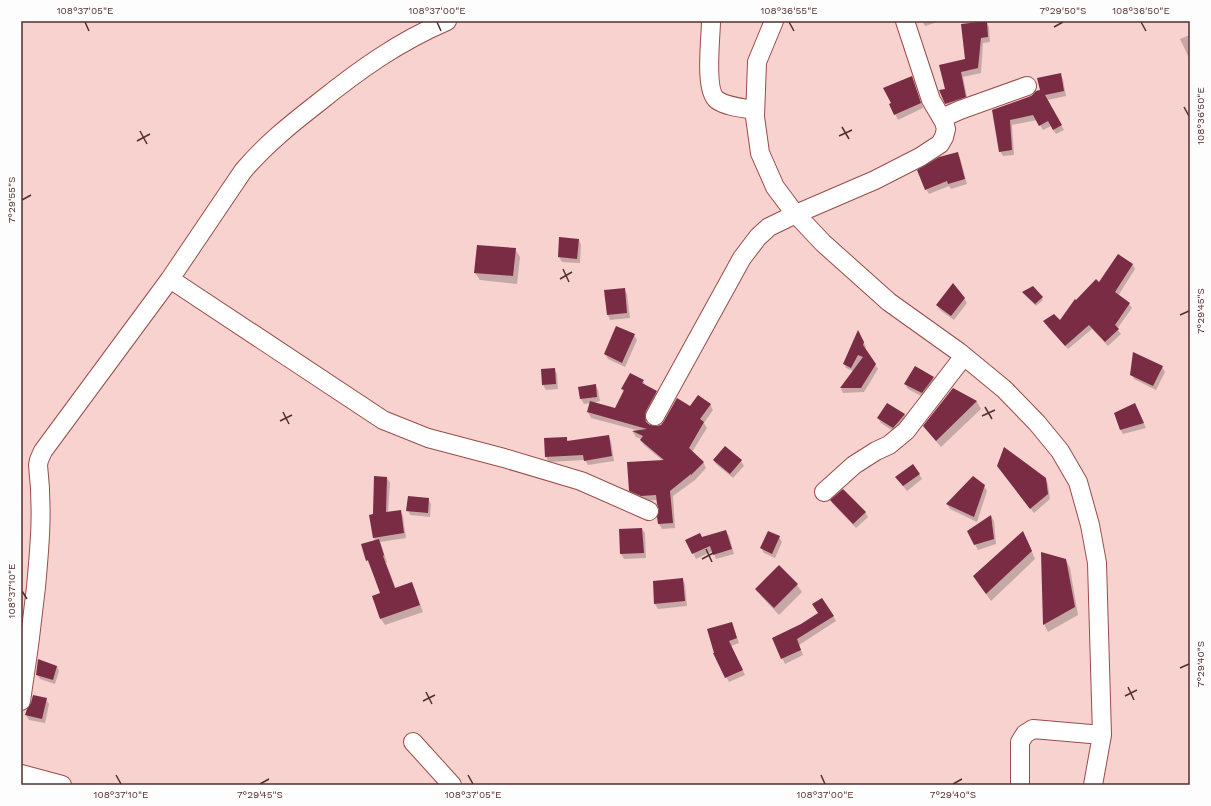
<svg xmlns="http://www.w3.org/2000/svg" width="1211" height="806" font-family="'Work Sans',sans-serif">
  <style>
    .shadow { fill: #0003 }
    .building { fill: #792c43 }
    .lines { fill: none; stroke-linecap: round; stroke-linejoin: round }
    .minor-casing { stroke: #9a4c48; stroke-width: 20 }
    .minor { stroke: #fff; stroke-width: 18 }
    .ticks { fill: none; stroke: #522f2d; stroke-width: 1.5 }
    .neatline { fill: none; stroke: #522f2d; stroke-width: 1.5 }
    .ticks-label { font-size: 10px; text-anchor: middle; fill: #522f2d }
  </style>
  <rect width="100%" height="100%" fill="#f7d2cf"/>
  <!-- shadow -->
  <path class="shadow" d="M 922,21 L 941,21 L 925,26 Z
    M 986,22 L 989,27 L 990,42 L 983,43 L 981,73 L 963,77 L 968,102 L 949,108 L 946,103 L 946,90 L 966,60 Z
    M 1190,35 L 1190,58 L 1189,58 L 1180,39 Z
    M 1060,75 L 1063,79 L 1066,96 L 1047,100 L 1064,130 L 1056,134 L 1051,126 L 1043,130 L 1037,120 L 1012,125 L 1014,155 L 1003,156 L 1000,151 L 993,110 L 1031,97 L 1041,91 Z
    M 912,77 L 923,108 L 898,120 L 890,104 Z
    M 957,153 L 960,158 L 967,184 L 951,189 L 949,186 L 929,194 L 926,189 Z
    M 560,238 L 579,240 L 581,245 L 580,263 L 562,262 L 559,257 Z
    M 515,249 L 520,257 L 517,284 L 480,280 L 475,273 Z
    M 1118,255 L 1133,265 L 1135,269 L 1118,296 L 1129,304 L 1132,308 L 1117,329 L 1121,334 L 1108,346 L 1092,329 L 1068,349 L 1047,326 L 1060,322 L 1100,283 Z
    M 1033,287 L 1043,300 L 1036,306 L 1023,293 Z
    M 624,289 L 627,294 L 630,318 L 610,320 L 608,315 Z
    M 964,298 L 967,303 L 954,320 L 940,310 L 937,305 Z
    M 859,333 L 866,347 L 865,350 L 878,369 L 864,392 L 843,393 L 841,389 L 853,371 L 846,368 L 844,363 Z
    M 634,335 L 637,340 L 625,367 L 608,359 L 605,354 Z
    M 915,367 L 933,378 L 936,383 L 925,398 L 908,389 L 905,384 Z
    M 1162,367 L 1165,372 L 1156,390 L 1134,379 L 1132,374 Z
    M 554,369 L 557,374 L 558,389 L 546,390 L 543,385 Z
    M 643,381 L 646,386 L 656,392 L 659,397 L 648,417 L 648,424 L 656,427 L 661,426 L 691,407 L 710,404 L 713,410 L 704,423 L 707,428 L 692,452 L 703,462 L 706,468 L 695,480 L 673,496 L 675,528 L 662,529 L 659,524 L 658,517 L 660,510 L 657,500 L 645,501 L 633,496 L 630,490 L 663,461 L 644,445 L 641,440 L 642,439 L 636,437 L 633,432 L 640,431 L 591,418 L 588,412 L 591,403 L 584,404 L 581,399 L 579,388 L 595,385 L 598,390 L 600,401 L 593,403 L 616,409 L 624,392 L 622,389 Z
    M 953,389 L 977,402 L 981,409 L 941,447 L 929,433 L 924,426 Z
    M 888,404 L 905,415 L 908,420 L 896,433 L 881,423 L 878,418 Z
    M 1137,409 L 1146,428 L 1123,434 L 1120,429 Z
    M 609,436 L 611,441 L 614,461 L 588,465 L 585,460 L 549,462 L 546,457 L 545,439 L 566,438 L 569,442 Z
    M 714,461 L 741,461 L 744,466 L 733,478 L 717,465 Z
    M 998,466 L 1045,478 L 1048,484 L 1050,499 L 1034,513 Z
    M 919,474 L 922,479 L 907,491 L 896,477 Z
    M 387,478 L 390,483 L 388,513 L 400,511 L 403,516 L 406,538 L 380,542 L 387,562 L 386,563 L 396,589 L 411,583 L 415,590 L 423,612 L 385,625 L 381,619 L 373,596 L 382,594 L 367,560 L 375,541 L 374,538 L 374,515 Z
    M 984,486 L 987,491 L 977,522 L 950,509 L 947,504 Z
    M 428,499 L 431,504 L 430,517 L 410,515 L 408,510 Z
    M 831,501 L 865,512 L 868,517 L 856,528 L 834,505 Z
    M 991,516 L 994,521 L 996,544 L 978,550 L 968,531 Z
    M 642,529 L 645,533 L 646,558 L 624,559 L 621,554 L 620,530 Z
    M 726,531 L 729,536 L 734,554 L 716,559 L 713,551 L 696,559 L 687,540 L 702,538 Z
    M 779,537 L 782,542 L 775,558 L 764,553 L 761,548 Z
    M 1027,540 L 1035,559 L 991,601 L 979,584 Z
    M 1066,560 L 1070,568 L 1078,615 L 1048,632 L 1044,624 Z
    M 682,579 L 685,584 L 687,606 L 658,609 L 655,604 Z
    M 797,585 L 802,592 L 779,615 L 761,596 L 757,589 Z
    M 833,616 L 836,621 L 799,645 L 803,655 L 785,664 L 773,638 Z
    M 732,623 L 739,643 L 731,646 L 745,675 L 729,682 L 714,654 Z
    M 57,666 L 59,671 L 55,684 L 40,679 L 37,674 Z
    M 46,699 L 49,704 L 45,723 L 29,720 L 26,715 L 32,703 Z"/>
  <!-- building -->
  <path class="building" d="M 987,21 L 988,37 L 981,38 L 978,68 L 961,72 L 966,97 L 945,104 L 939,90 L 945,89 L 939,65 L 965,59 L 961,24 Z
    M 1061,73 L 1064,91 L 1045,95 L 1062,125 L 1053,130 L 1048,121 L 1039,126 L 1033,115 L 1010,120 L 1012,150 L 999,152 L 992,110 L 1031,96 L 1036,91 L 1040,90 L 1037,78 Z
    M 912,76 L 921,103 L 894,115 L 889,104 L 891,103 L 883,88 Z
    M 958,152 L 965,179 L 948,184 L 947,181 L 925,190 L 917,170 L 939,157 Z
    M 559,237 L 579,239 L 577,259 L 558,257 Z
    M 477,245 L 516,248 L 513,276 L 474,273 Z
    M 1118,254 L 1133,264 L 1115,292 L 1130,303 L 1115,325 L 1119,329 L 1105,342 L 1089,325 L 1065,346 L 1043,321 L 1054,314 L 1060,320 L 1075,299 L 1076,300 L 1096,279 L 1099,282 Z
    M 953,283 L 965,298 L 951,316 L 936,305 Z
    M 1033,286 L 1043,297 L 1035,304 L 1022,292 Z
    M 625,288 L 627,313 L 607,315 L 604,290 Z
    M 616,326 L 635,334 L 622,363 L 604,354 Z
    M 858,330 L 864,342 L 863,345 L 876,364 L 861,388 L 840,388 L 863,357 L 858,355 L 851,368 L 843,364 Z
    M 1133,352 L 1163,366 L 1153,386 L 1130,375 Z
    M 915,366 L 934,377 L 922,393 L 904,384 Z
    M 555,368 L 556,384 L 542,385 L 541,369 Z
    M 630,373 L 644,380 L 642,383 L 657,391 L 646,411 L 645,416 L 646,422 L 650,425 L 656,426 L 661,425 L 664,421 L 677,398 L 690,406 L 698,395 L 711,404 L 700,419 L 704,422 L 689,448 L 704,462 L 691,475 L 691,474 L 670,491 L 673,523 L 658,524 L 657,517 L 659,510 L 657,504 L 656,495 L 641,496 L 629,491 L 627,462 L 664,460 L 640,440 L 643,436 L 632,431 L 647,429 L 587,412 L 590,401 L 615,408 L 624,390 L 621,389 Z
    M 596,384 L 597,397 L 580,399 L 578,387 Z
    M 953,388 L 977,401 L 936,441 L 923,426 Z
    M 887,403 L 905,414 L 893,428 L 877,418 Z
    M 1135,403 L 1144,423 L 1120,430 L 1114,413 Z
    M 609,435 L 612,456 L 584,461 L 583,455 L 545,457 L 544,438 L 567,437 L 567,441 Z
    M 725,446 L 742,460 L 730,474 L 713,460 Z
    M 1004,447 L 1046,478 L 1048,494 L 1030,509 L 997,466 Z
    M 913,464 L 920,474 L 903,486 L 895,477 Z
    M 374,476 L 387,477 L 386,512 L 401,510 L 404,533 L 373,538 L 369,515 L 373,514 Z
    M 973,476 L 985,485 L 974,517 L 946,504 Z
    M 843,489 L 866,512 L 853,524 L 830,500 Z
    M 408,496 L 429,498 L 428,513 L 406,511 Z
    M 991,515 L 994,539 L 974,545 L 967,531 Z
    M 642,528 L 644,553 L 620,554 L 619,529 Z
    M 726,530 L 732,549 L 713,555 L 710,546 L 692,554 L 685,540 L 700,533 L 702,537 Z
    M 768,531 L 780,536 L 772,554 L 760,548 Z
    M 1023,531 L 1032,551 L 986,594 L 973,576 Z
    M 379,539 L 384,555 L 383,556 L 395,588 L 412,582 L 420,605 L 380,619 L 372,596 L 380,593 L 368,560 L 366,561 L 361,544 Z
    M 1041,552 L 1066,559 L 1075,607 L 1043,625 Z
    M 779,565 L 798,584 L 774,608 L 755,589 Z
    M 683,578 L 685,601 L 654,604 L 653,581 Z
    M 822,598 L 834,616 L 797,639 L 801,650 L 781,659 L 772,638 L 801,624 L 818,613 L 812,604 Z
    M 732,622 L 737,638 L 729,641 L 743,670 L 725,678 L 713,653 L 714,653 L 707,629 Z
    M 38,659 L 57,666 L 53,680 L 36,675 Z
    M 33,695 L 47,698 L 42,719 L 25,715 L 27,709 L 31,703 Z"/>
  <g class="lines">
    <!-- minor casing -->
    <g class="minor-casing">
      <path id="minor" d="M 711,21 C 711,37 704,90 717,100 C 727,107 744,108 755,110
        M 774,21 L 757,62 L 755,117 L 760,153 L 775,187 L 793,211 L 823,243 L 889,302 L 959,352 L 1004,389 L 1037,423 L 1060,451 L 1078,482 L 1090,525 L 1097,563 L 1102,735 L 1093,785
        M 942,118 L 960,110 L 1027,86
        M 170,279 L 383,420 L 428,438 L 504,458 L 581,481 L 649,511
        M 655,416 L 731,278 L 742,258 L 758,237 L 769,227 L 796,214 L 875,180 L 920,157 L 940,144 L 944,137 L 946,129 L 944,122 L 931,100 L 905,21
        M 824,492 L 854,465 L 876,451 L 889,445 L 906,431 L 964,356
        M 21,701 C 27,663 32,625 36,587 C 40,544 43,508 38,465 L 39,460 L 43,451 L 170,279 L 243,171 C 265,145 291,124 318,103 C 359,70 398,42 447,21
        M 413,742 L 452,785
        M 21,774 L 62,785
        M 1020,785 L 1020,742 L 1025,734 L 1033,729 L 1102,735"/>
    </g>
    <!-- minor -->
    <use href="#minor" class="minor"/>
  </g>
  <!-- ticks -->
  <path class="ticks" d="M 85,22 L 89,31M 437,22 L 441,31M 789,22 L 794,31M 1141,22 L 1146,31M 1054,27 L 1063,22M 1184,107 L 1189,116M 842,127 L 849,139M 140,131 L 147,144M 839,136 L 852,130M 137,141 L 150,134M 22,200 L 31,195M 563,269 L 569,282M 560,279 L 572,272M 1180,315 L 1189,311M 985,407 L 992,419M 283,412 L 289,424M 982,416 L 995,410M 280,421 L 292,415M 706,549 L 712,562M 702,559 L 715,552M 22,591 L 27,599M 1180,668 L 1189,664M 1128,687 L 1134,700M 426,692 L 432,704M 1125,696 L 1137,690M 423,701 L 435,695M 116,775 L 121,784M 468,775 L 473,784M 821,775 L 825,784M 260,784 L 269,779M 953,784 L 962,779"/>
  <!-- border -->
  <rect width="1211" height="806" fill="none" stroke="#fdfdfd" stroke-width="44"/>
  <rect x="22" y="22" width="1167" height="762" class="neatline"/>
  <g class="ticks-label">
    <text x="85" y="14">108°37'05"E</text>
    <text x="437" y="14">108°37'00"E</text>
    <text x="789" y="14">108°36'55"E</text>
    <text x="1063" y="14">7°29'50"S</text>
    <text x="1141" y="14">108°36'50"E</text>
    <text transform="translate(1200 116) rotate(-90)" y="4">108°36'50"E</text>
    <text transform="translate(11 200) rotate(-90)" y="4">7°29'55"S</text>
    <text transform="translate(1200 311) rotate(-90)" y="4">7°29'45"S</text>
    <text transform="translate(11 591) rotate(-90)" y="4">108°37'10"E</text>
    <text transform="translate(1200 664) rotate(-90)" y="4">7°29'40"S</text>
    <text x="121" y="798">108°37'10"E</text>
    <text x="260" y="798">7°29'45"S</text>
    <text x="473" y="798">108°37'05"E</text>
    <text x="825" y="798">108°37'00"E</text>
    <text x="953" y="798">7°29'40"S</text>
  </g>
</svg>
